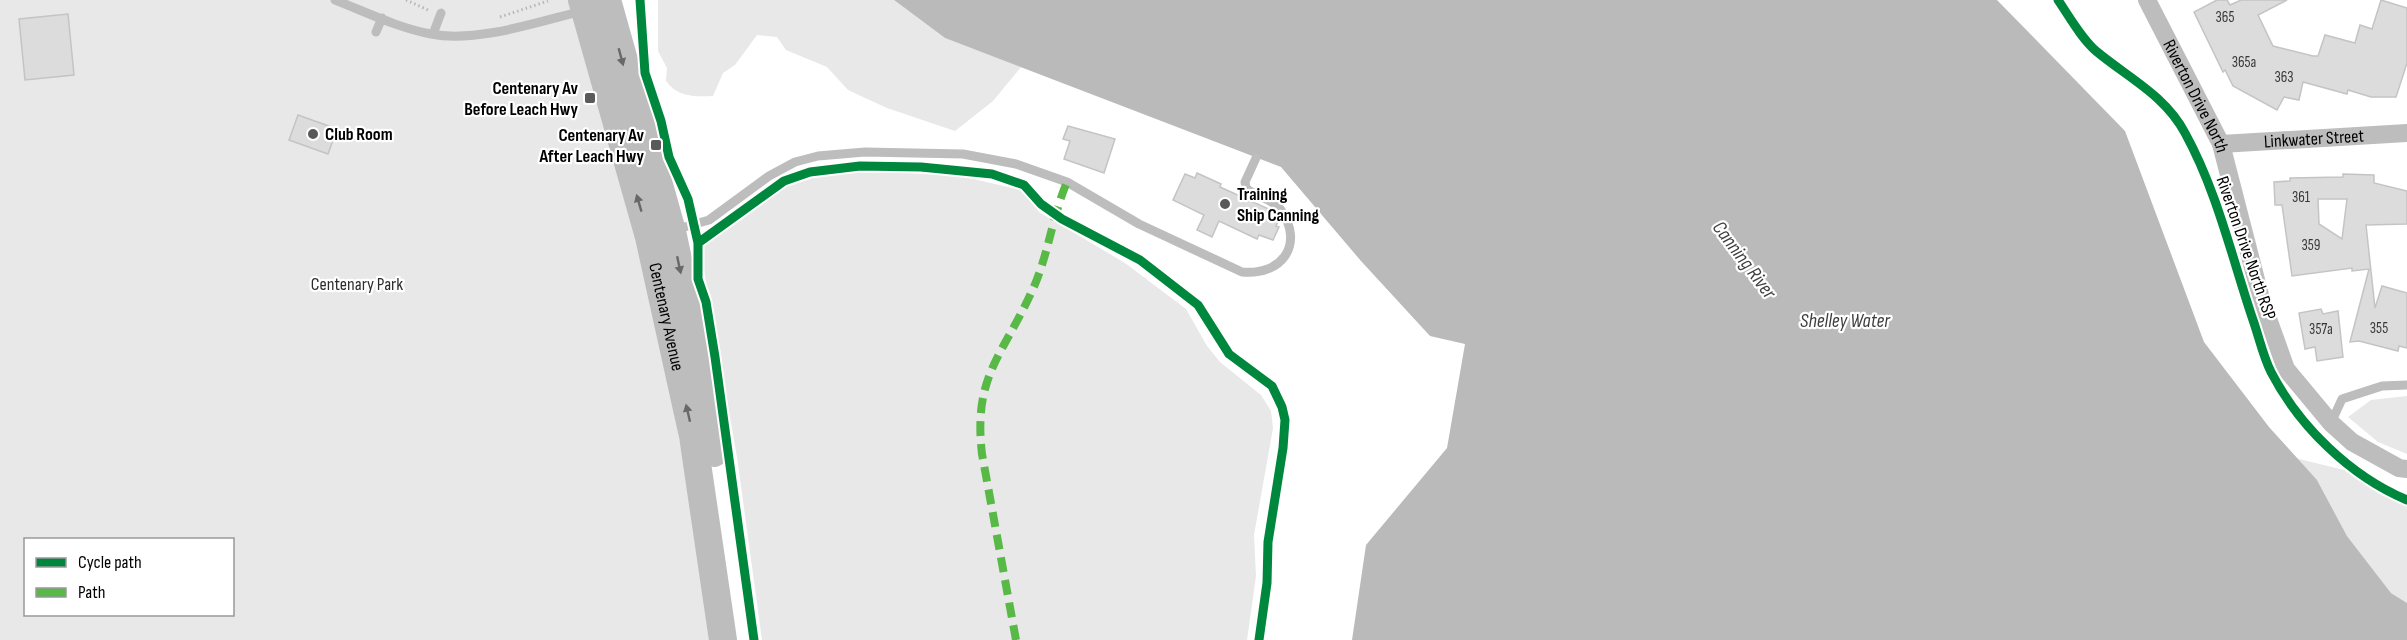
<svg xmlns="http://www.w3.org/2000/svg" width="2407" height="640" font-family="'Sofia Sans Condensed',sans-serif">
  <style>
    .green { fill: #e8e8e8; fill-rule: evenodd }
    .water { fill: #bababa }
    .building { fill: #dcdcdc; stroke: #c4c4c4; stroke-width: 1.5; fill-rule: evenodd }
    .lines { fill: none; stroke-linecap: round; stroke-linejoin: round }
    .path { stroke: #b8b8b8; stroke-width: 3; stroke-dasharray: 1.5 3; stroke-linecap: butt }
    .lane { stroke: #bdbdbd; stroke-width: 9 }
    .street { stroke: #bdbdbd; stroke-width: 18 }
    .primary { stroke: #bdbdbd; stroke-width: 28 }
    .quiet { stroke: #58b947; stroke-width: 8; stroke-dasharray: 15 8; stroke-linecap: butt }
    .cycleway-casing { stroke: #fff; stroke-width: 13 }
    .cycleway { stroke: #00873e; stroke-width: 9 }
    .oneway { fill: #686868 }
    .poi-dot { fill: #595959; stroke: #fff; stroke-width: 2 }
    .labels { text-anchor: middle; dominant-baseline: central; stroke-width: 4.5; stroke-linejoin: round; paint-order: stroke }
    .number-label { font-size: 15px; fill: #373737 }
    .poi-label { font-size: 18px; font-weight: bold; fill: #000; stroke: #fff; text-anchor: end }
    .street-label { font-size: 18px; fill: #000; stroke: #fff }
    .park-label { font-size: 18px; fill: #2d2d2d; stroke: #fff }
    .water-label { font-size: 20px; font-style: italic; fill: #3e3e3e; stroke: #fff }
  </style>
  <rect width="100%" height="100%" fill="#fff"/>
  <!-- green -->
  <path class="green" d="M 0,0 L 569,0 L 641,240 L 704,568 L 709,640 L 0,640 ZM 26,540 L 232,540 L 232,614 L 26,614 Z
    M 658,0 L 894,0 L 945,38 L 1021,67 L 993,101 L 955,131 L 887,108 L 848,90 L 827,67 L 786,50 L 777,37 L 757,35 L 735,65 L 723,73 L 713,96 C 695,97 677,97 666,81 L 667,68 L 658,51 Z
    M 856,170 L 960,176 L 1017,189 L 1024,192 L 1039,212 L 1125,263 L 1186,309 L 1207,346 L 1220,362 L 1261,395 L 1271,411 L 1273,428 L 1254,535 L 1256,576 L 1247,640 L 762,640 L 737,457 L 702,260 L 704,246 C 737,221 773,184 814,175 C 827,172 842,172 856,170 Z
    M 2407,396 L 2407,454 L 2378,442 L 2348,417 L 2371,400 Z
    M 2295,458 L 2344,470 L 2377,492 L 2407,505 L 2407,603 L 2391,593 L 2347,536 L 2317,480 Z"/>
  <!-- water -->
  <path class="water" d="M 894,0 L 1997,0 L 2125,131 L 2204,342 L 2269,427 L 2317,480 L 2347,536 L 2391,593 L 2407,603 L 2407,640 L 1352,640 L 1366,545 L 1447,448 L 1465,344 L 1430,336 L 1361,261 L 1281,167 L 945,38 Z"/>
  <!-- building -->
  <path class="building" d="M 2217,0 L 2227,0 L 2230,5 L 2241,0 L 2287,0 L 2258,15 L 2273,46 L 2313,56 L 2318,56 L 2325,35 L 2355,43 L 2360,25 L 2372,29 L 2381,0 L 2407,8 L 2407,63 L 2396,97 L 2371,97 L 2348,90 L 2347,94 L 2303,82 L 2299,100 L 2284,97 L 2277,110 L 2233,86 L 2225,70 L 2223,72 L 2194,12 Z
    M 68,14 L 74,75 L 25,80 L 19,19 Z
    M 298,115 L 337,129 L 328,154 L 289,140 Z
    M 1068,126 L 1115,139 L 1104,173 L 1064,159 L 1070,141 L 1063,139 Z
    M 1197,173 L 1221,184 L 1220,187 L 1273,211 L 1279,220 L 1276,226 L 1279,227 L 1273,240 L 1259,235 L 1257,239 L 1219,221 L 1212,237 L 1197,230 L 1204,215 L 1173,200 L 1185,174 L 1195,178 Z
    M 2343,174 L 2374,175 L 2374,183 L 2407,191 L 2407,224 L 2366,225 L 2375,308 L 2382,286 L 2407,293 L 2407,348 L 2399,346 L 2398,351 L 2359,341 L 2350,342 L 2369,269 L 2352,271 L 2352,268 L 2292,276 L 2282,205 L 2275,205 L 2274,182 L 2290,181 L 2290,178 L 2343,177 ZM 2318,199 L 2347,199 L 2342,239 L 2319,224 Z
    M 2321,309 L 2323,314 L 2338,311 L 2343,357 L 2317,361 L 2315,347 L 2305,349 L 2299,313 Z"/>
  <g class="lines">
    <!-- path -->
    <path class="path" d="M 406,0 L 428,10
      M 500,17 L 548,1"/>
    <!-- lane -->
    <path class="lane" d="M 335,0 C 366,12 398,28 431,34 C 476,43 538,22 582,11
      M 376,32 L 382,18
      M 433,34 L 441,13
      M 674,230 L 709,220 L 769,176 L 795,162 L 818,156 L 865,152 L 963,154 L 1016,164 L 1067,182 L 1139,224 L 1242,272 C 1281,276 1305,245 1281,210 C 1273,198 1256,198 1246,188 L 1245,182 L 1256,158
      M 2331,423 L 2342,399 L 2382,386 L 2407,385"/>
    <!-- street -->
    <g class="street">
      <path id="s1" d="M 2147,0 L 2221,144 L 2261,299 L 2286,369 L 2331,423 L 2352,442 L 2399,468 L 2407,469"/>
      <path id="s2" d="M 2221,144 L 2407,133"/>
    </g>
    <!-- primary -->
    <g class="primary">
      <path id="s3" d="M 582,0 L 649,237 L 693,436 L 723,640"/>
      <path d="M 607,0 L 672,231 L 707,398 L 714,453"/>
    </g>
    <!-- quiet -->
    <path class="quiet" d="M 1016,640 L 982,454 C 973,376 1002,357 1032,291 C 1048,257 1052,217 1067,182"/>
    <!-- cycleway casing -->
    <g class="cycleway-casing">
      <path id="cycleway" d="M 640,0 L 645,73 L 661,121 L 669,157 L 688,199 L 698,243 L 698,279 L 706,302 L 715,357 L 754,640
        M 2058,0 C 2069,16 2081,38 2096,51 C 2127,77 2165,95 2185,133 C 2217,191 2232,258 2253,320 C 2259,337 2263,356 2271,372 C 2299,426 2350,476 2407,500
        M 698,243 L 784,181 L 810,172 L 860,166 L 921,167 L 992,174 L 1024,185 L 1041,204 L 1062,219 L 1140,260 L 1198,305 L 1229,354 L 1272,386 L 1282,407 L 1285,420 L 1283,448 L 1268,542 L 1267,583 L 1259,640"/>
    </g>
    <!-- cycleway -->
    <use href="#cycleway" class="cycleway"/>
  </g>
  <!-- one-way arrows -->
  <defs><path id="oneway-solid" d="M-6-.8H1V-3.2L6.5 0L1 3.2V.8H-6Z" transform="scale(1.5)"/></defs>
  <g class="oneway">
    <use href="#oneway-solid" transform="translate(621 57) rotate(75)"/>
    <use href="#oneway-solid" transform="translate(639 203) rotate(-106)"/>
    <use href="#oneway-solid" transform="translate(679 265) rotate(78)"/>
    <use href="#oneway-solid" transform="translate(688 413) rotate(-103)"/>
  </g>
  <!-- markers -->
  <g class="poi-dot">
    <rect x="584" y="92" width="12" height="12" rx="3"/>
    <circle cx="313" cy="134" r="6"/>
    <rect x="650" y="139" width="12" height="12" rx="3"/>
    <circle cx="1225" cy="204" r="6"/>
  </g>
  <g class="labels">
    <!-- number labels -->
    <g class="number-label">
      <text x="2225" y="17">365</text>
      <text x="2244" y="62">365a</text>
      <text x="2284" y="77">363</text>
      <text x="2301" y="197">361</text>
      <text x="2311" y="245">359</text>
      <text x="2379" y="328">355</text>
      <text x="2321" y="329">357a</text>
    </g>
    <!-- poi labels -->
    <g class="poi-label">
      <text x="578" y="88">Centenary Av<tspan x="578" dy="21">Before Leach Hwy</tspan></text>
      <text x="325" y="134" text-anchor="start">Club Room</text>
      <text x="644" y="135">Centenary Av<tspan x="644" dy="21">After Leach Hwy</tspan></text>
      <text x="1237" y="194" text-anchor="start">Training<tspan x="1237" dy="21">Ship Canning</tspan></text>
    </g>
    <!-- street labels -->
    <g class="street-label">
      <text stroke="none"><textPath href="#s1" startOffset="108">Riverton Drive North</textPath></text>
      <text stroke="none"><textPath href="#s2" startOffset="93">Linkwater Street</textPath></text>
      <text transform="translate(2246 248) rotate(71)">Riverton Drive North RSP</text>
      <text stroke="none"><textPath href="#s3" startOffset="328">Centenary Avenue</textPath></text>
    </g>
    <!-- park labels -->
    <g class="park-label">
      <text x="357" y="284">Centenary Park</text>
    </g>
    <!-- water labels -->
    <g class="water-label">
      <text transform="translate(1744 260) rotate(53)">Canning River</text>
      <text x="1845" y="321">Shelley Water</text>
    </g>
  </g>
  <!-- legend -->
  <rect x="24" y="538" width="210" height="78" fill="#ffffff" stroke="#999999" stroke-width="1.5"/>
  <rect x="36" y="558" width="30" height="9" fill="#00873e" stroke="#999999" stroke-width="1.5"/>
  <text x="78" y="568" font-size="18" fill="#000000">Cycle path</text>
  <rect x="36" y="588" width="30" height="9" fill="#58b947" stroke="#999999" stroke-width="1.5"/>
  <text x="78" y="598" font-size="18" fill="#000000">Path</text>
</svg>
